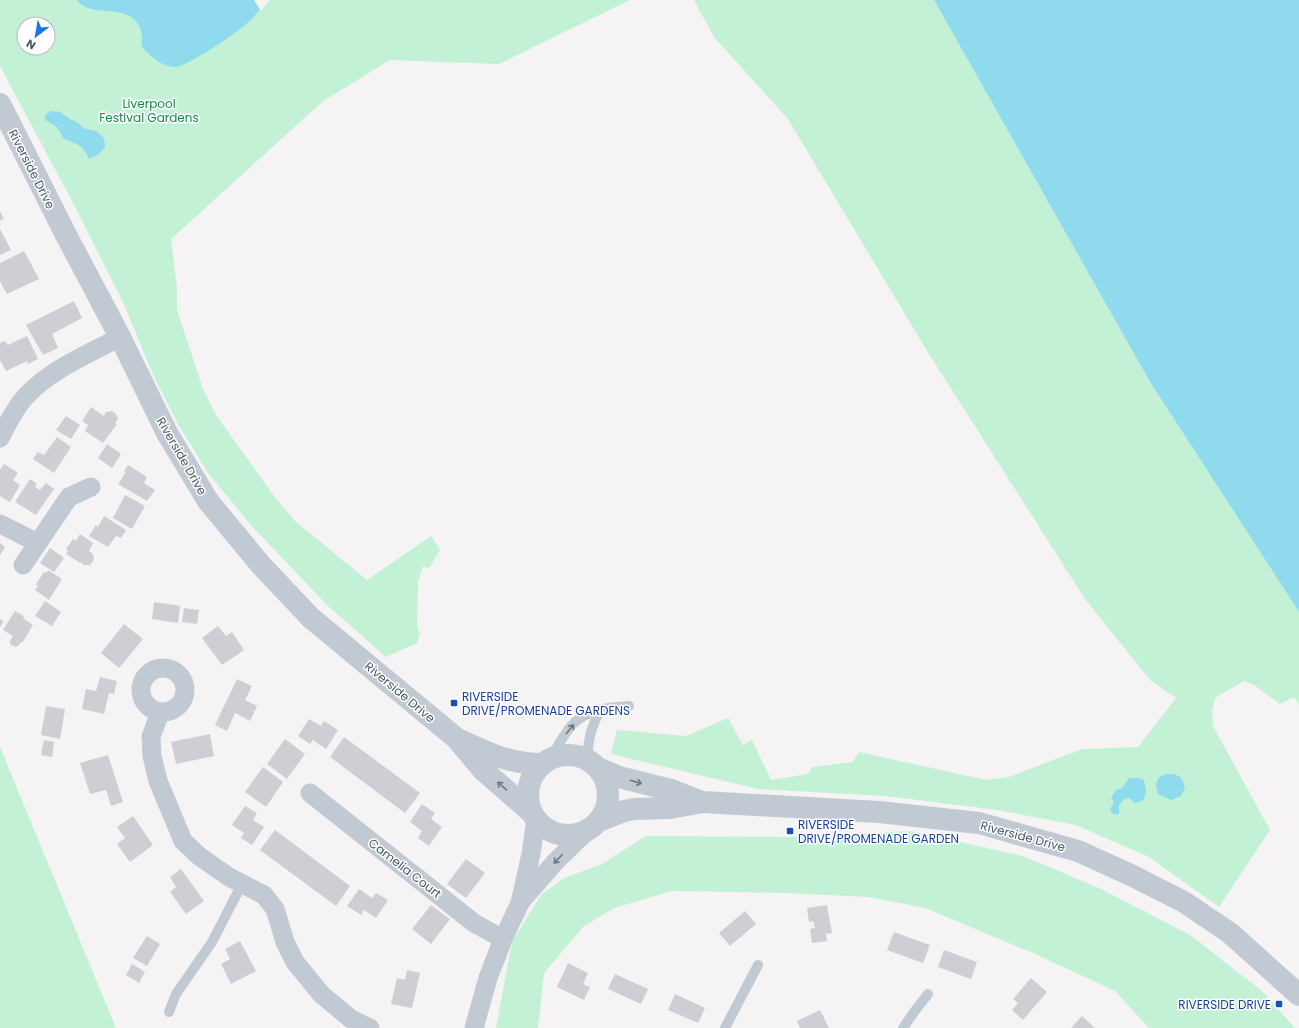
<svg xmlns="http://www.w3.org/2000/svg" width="1299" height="1028" font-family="Poppins,sans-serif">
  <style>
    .green { fill: #c3f1d5; fill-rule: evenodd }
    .water { fill: #90daee }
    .pier { fill: #f5f3f3 }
    .building { fill: #cdcfd5 }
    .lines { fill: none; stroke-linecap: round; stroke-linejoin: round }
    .service { stroke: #c1cad2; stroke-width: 10 }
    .minor { stroke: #c1cad2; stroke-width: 19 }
    .tertiary { stroke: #c1cad2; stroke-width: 22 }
    .oneway { stroke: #6e7983 }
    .transit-dot { fill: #1a4fb4; stroke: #fff; stroke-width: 1.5 }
    .labels { text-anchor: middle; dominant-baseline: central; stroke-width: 3; stroke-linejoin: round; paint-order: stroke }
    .park-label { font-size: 12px; fill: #17864f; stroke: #fff }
    .street-label { font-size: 12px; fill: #4a5661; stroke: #fff }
    .transit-label { font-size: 12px; fill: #164399; stroke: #fff; text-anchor: start }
  </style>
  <rect width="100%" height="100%" fill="#f5f3f3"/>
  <!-- green -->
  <path class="green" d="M 0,0 L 630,0 L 499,64 L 390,60 L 322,102 L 171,239 L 177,288 L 177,310 L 203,389 L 216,415 L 274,496 L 295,521 L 367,580 L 431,536 L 440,550 L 429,568 L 423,566 L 418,582 L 417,625 L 420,634 L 417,643 L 386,657 L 327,605 L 250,524 L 208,473 L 179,426 L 154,377 L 123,302 L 73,203 L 0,66 ZM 24,24 L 48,24 L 48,48 L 24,48 Z
    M 694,0 L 934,0 L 1150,382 L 1299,612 L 1299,705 L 1294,697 L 1280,704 L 1254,685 L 1244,681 L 1215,698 L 1212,712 L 1213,726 L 1270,830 L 1219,907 L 1149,857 L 1076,825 L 997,810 L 885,796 L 758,789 L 611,754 L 617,730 L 686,736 L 728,718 L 743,745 L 752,740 L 771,780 L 808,774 L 812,767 L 853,762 L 859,752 L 986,780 L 1009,777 L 1082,749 L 1138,747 L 1176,698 L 1150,680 L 1085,599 L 927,351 L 788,119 L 714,37 Z
    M 0,747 L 116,1028 L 0,1028 Z
    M 910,831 L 1023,856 L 1101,889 L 1190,935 L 1262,991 L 1295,1028 L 1149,1028 L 1115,991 L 1033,953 L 925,908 L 869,897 L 787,893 L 672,891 L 614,908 L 584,926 L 544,973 L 538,1028 L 496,1028 L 512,942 L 541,895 L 564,878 L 602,864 L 646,836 L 801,837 Z"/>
  <!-- water -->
  <path class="water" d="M 77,0 L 268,0 C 262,7 256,14 250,21 C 238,32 189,66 175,67 C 163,67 151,57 144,49 C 140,45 142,42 142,37 C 142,29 137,21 131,17 C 115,7 89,16 77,0 Z
    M 934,0 L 1299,0 L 1299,612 L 1150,382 Z
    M 51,111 L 60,112 L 70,119 L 77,122 L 83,128 L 96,131 L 104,138 L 105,147 L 98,155 L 89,159 C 85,147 77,143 64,139 L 56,126 L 45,120 L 45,115 Z
    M 1166,774 C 1179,774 1182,776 1185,788 L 1181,796 L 1171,800 L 1158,794 L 1156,785 L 1158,778 Z
    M 1129,778 L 1138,778 L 1144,780 L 1146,791 L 1144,800 L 1135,803 L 1129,798 L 1123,800 L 1119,806 L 1119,814 L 1113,814 L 1110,809 L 1114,802 L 1111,798 L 1116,790 L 1122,788 Z"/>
  <!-- pier -->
  <path class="pier" d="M 254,0 L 268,0 L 269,1 L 261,11 Z"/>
  <!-- building -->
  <path class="building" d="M 0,211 L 4,219 L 0,221 Z
    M 0,229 L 11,250 L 0,255 Z
    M 24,251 L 39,279 L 7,294 L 0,281 L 0,263 Z
    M 74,301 L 82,318 L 52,334 L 58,348 L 43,355 L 26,325 Z
    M 27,336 L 38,359 L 28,364 L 27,361 L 6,371 L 0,360 L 0,343 L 5,341 L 8,345 Z
    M 91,407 L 104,416 L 106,412 L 112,411 L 116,414 L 118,419 L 115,423 L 117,424 L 103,443 L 85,431 L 88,425 L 82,421 Z
    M 66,416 L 80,425 L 71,439 L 56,430 Z
    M 57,437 L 71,447 L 54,473 L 33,459 L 38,452 L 44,455 Z
    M 107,444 L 121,454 L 112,468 L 98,458 Z
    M 4,464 L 18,473 L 13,480 L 20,485 L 10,502 L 0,496 L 0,470 Z
    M 128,465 L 147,477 L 144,483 L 155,490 L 147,501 L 118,484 L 126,472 L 124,471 Z
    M 30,479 L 37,484 L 35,487 L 40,490 L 46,483 L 54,489 L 36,515 L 15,502 Z
    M 125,495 L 145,506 L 132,529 L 113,518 Z
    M 104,516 L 126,530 L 121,538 L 116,536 L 108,547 L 89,536 L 96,525 L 98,527 Z
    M 80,534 L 93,543 L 89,551 L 93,554 L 94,559 L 90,565 L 84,565 L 81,562 L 80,563 L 66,554 L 68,551 L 66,549 L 73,539 L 76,541 Z
    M 0,543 L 5,547 L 0,555 Z
    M 50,548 L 64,558 L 54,572 L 40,563 Z
    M 48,570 L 62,579 L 49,600 L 35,590 L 38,586 L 36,584 L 44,572 L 46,573 Z
    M 45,601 L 61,612 L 52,626 L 35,616 Z
    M 154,602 L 180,606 L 178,623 L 152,619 Z
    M 184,608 L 199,610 L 197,624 L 182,622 Z
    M 15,611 L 24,616 L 23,618 L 33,625 L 22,643 L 21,642 L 18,646 L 15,647 L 10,644 L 10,641 L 13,636 L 3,630 Z
    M 0,619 L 4,621 L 0,627 Z
    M 124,624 L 143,639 L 119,668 L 101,653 Z
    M 218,626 L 226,636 L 232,632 L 244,650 L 222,665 L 202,638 Z
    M 100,677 L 117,681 L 114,694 L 109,693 L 104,714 L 82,709 L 86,689 L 96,691 Z
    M 237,679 L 252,686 L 245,700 L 257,706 L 250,721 L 235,713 L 227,731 L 215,725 Z
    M 46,706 L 65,709 L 60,739 L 41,735 Z
    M 309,719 L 321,726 L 324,721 L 338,730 L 326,749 L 313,740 L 310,744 L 298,736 Z
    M 210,734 L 214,756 L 176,764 L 171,742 Z
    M 344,737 L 420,793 L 405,813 L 330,757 Z
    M 285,739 L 305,754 L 287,779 L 267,764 Z
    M 44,740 L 54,742 L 52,757 L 41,755 Z
    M 108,755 L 123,802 L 111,806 L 106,790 L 90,794 L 80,763 Z
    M 263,767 L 283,782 L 266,807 L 245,792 Z
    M 422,804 L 435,813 L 431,819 L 442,827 L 429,846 L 418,838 L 422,831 L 410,822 Z
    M 245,806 L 257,813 L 253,820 L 264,827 L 252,845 L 241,838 L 244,833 L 232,825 Z
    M 133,816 L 153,845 L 130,862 L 117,844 L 125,838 L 117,827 Z
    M 275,830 L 350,886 L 336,906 L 260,850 Z
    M 466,859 L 485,873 L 466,898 L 447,884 Z
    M 181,869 L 204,901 L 186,914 L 170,892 L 176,887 L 170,877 Z
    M 359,889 L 372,898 L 376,893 L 388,900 L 376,918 L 364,910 L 361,915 L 347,906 Z
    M 431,905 L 450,919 L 431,944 L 412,929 Z
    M 827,905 L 832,933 L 826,934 L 827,941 L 812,943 L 810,929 L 815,928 L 813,921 L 809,922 L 807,908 Z
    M 745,911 L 756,924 L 730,946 L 719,933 Z
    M 894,932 L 930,945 L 923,963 L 887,950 Z
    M 147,936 L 160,944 L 147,966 L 133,958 Z
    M 240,941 L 256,971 L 231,984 L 221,964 L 230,959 L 225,949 Z
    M 944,950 L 977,962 L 971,979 L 938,967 Z
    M 568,963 L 588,973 L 583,984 L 590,987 L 584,1000 L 557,987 Z
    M 132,964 L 145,972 L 139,983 L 126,975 Z
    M 407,970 L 420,973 L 412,1008 L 391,1004 L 397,978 L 405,980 Z
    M 615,974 L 648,989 L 641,1004 L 608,989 Z
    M 1031,978 L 1047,992 L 1023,1020 L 1012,1010 L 1018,1003 L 1013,999 Z
    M 675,994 L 705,1008 L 698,1023 L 668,1010 Z
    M 820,1010 L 829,1028 L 800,1028 L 797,1021 Z
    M 1082,1016 L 1095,1028 L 1071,1028 Z"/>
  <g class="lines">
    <!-- service -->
    <path class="service" d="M 550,759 C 557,748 563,735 572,725 C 586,710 609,707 629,706
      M 588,760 C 587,741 591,726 600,711
      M 169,1012 L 176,994 L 212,942 L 242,884
      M 725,1028 L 758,965
      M 903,1028 L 914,1012 L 928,994"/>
    <!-- minor -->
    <path class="minor" d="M 0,438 C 6,426 17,405 26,396 C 51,369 89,354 120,337
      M 0,524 L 38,543
      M 23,565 L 69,497 L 91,487
      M141 690a22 22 0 1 1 44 0a22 22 0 1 1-44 0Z
      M 160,712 L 151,737 L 152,756 L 158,781 L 183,841 L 199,856 L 229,877 L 264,895 L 275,909 L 285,942 L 295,962 L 321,994 L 351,1019 L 370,1028
      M 310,793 L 474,923 L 503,939
      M 522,900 L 556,861 L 586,832
      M 474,1028 L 488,978 L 503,939 L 520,903 L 531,854 L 536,819"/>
    <!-- tertiary -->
    <path class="tertiary" d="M 0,104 L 66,235 L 120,337 L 167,433 L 208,501 L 260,564 L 311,618 L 456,738 L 483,770 L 531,812
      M 462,741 C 489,754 512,764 542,764
      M528 795a40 40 0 1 1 80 0a40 40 0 1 1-80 0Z
      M 600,769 L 619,777 L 671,790 L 702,802
      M 601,820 L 624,811 L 634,809 L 670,808 L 703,802 L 879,812 L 979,823 L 1078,851 L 1131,875 L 1184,902 L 1230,933 L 1299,995"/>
  </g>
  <!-- one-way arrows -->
  <defs><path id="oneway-shaft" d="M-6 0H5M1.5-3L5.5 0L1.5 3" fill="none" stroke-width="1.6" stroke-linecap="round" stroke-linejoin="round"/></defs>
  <g class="oneway">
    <use href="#oneway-shaft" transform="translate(570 729) rotate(-51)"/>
    <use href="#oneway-shaft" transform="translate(636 782) rotate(16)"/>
    <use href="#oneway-shaft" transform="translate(502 786) rotate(-139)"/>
    <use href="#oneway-shaft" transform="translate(558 859) rotate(134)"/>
  </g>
  <!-- markers -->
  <g class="transit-dot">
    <rect x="450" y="699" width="8" height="8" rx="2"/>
    <rect x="786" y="827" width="8" height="8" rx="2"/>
    <rect x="1275" y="1000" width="8" height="8" rx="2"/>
  </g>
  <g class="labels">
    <!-- park labels -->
    <g class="park-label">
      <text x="149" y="103">Liverpool<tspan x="149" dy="14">Festival Gardens</tspan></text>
    </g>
    <!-- street labels -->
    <g class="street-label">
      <text transform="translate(32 169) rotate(63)">Riverside Drive</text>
      <text transform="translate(182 456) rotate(60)">Riverside Drive</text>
      <text transform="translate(400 692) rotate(40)">Riverside Drive</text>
      <text transform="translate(1023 836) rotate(15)">Riverside Drive</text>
      <text transform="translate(405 868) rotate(38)">Camelia Court</text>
    </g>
    <!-- transit labels -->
    <g class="transit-label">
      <text x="462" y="696">RIVERSIDE<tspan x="462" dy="14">DRIVE/PROMENADE GARDENS</tspan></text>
      <text x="798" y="824">RIVERSIDE<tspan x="798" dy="14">DRIVE/PROMENADE GARDEN</tspan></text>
      <text x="1271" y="1004" text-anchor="end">RIVERSIDE DRIVE</text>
    </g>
  </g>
  <!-- north arrow -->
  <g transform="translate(36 36) rotate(211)"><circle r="19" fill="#ffffff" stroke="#b7bbc0"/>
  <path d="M0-3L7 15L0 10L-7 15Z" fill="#1a73e8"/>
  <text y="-6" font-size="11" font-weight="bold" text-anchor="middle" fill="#4a5661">N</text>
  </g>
</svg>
